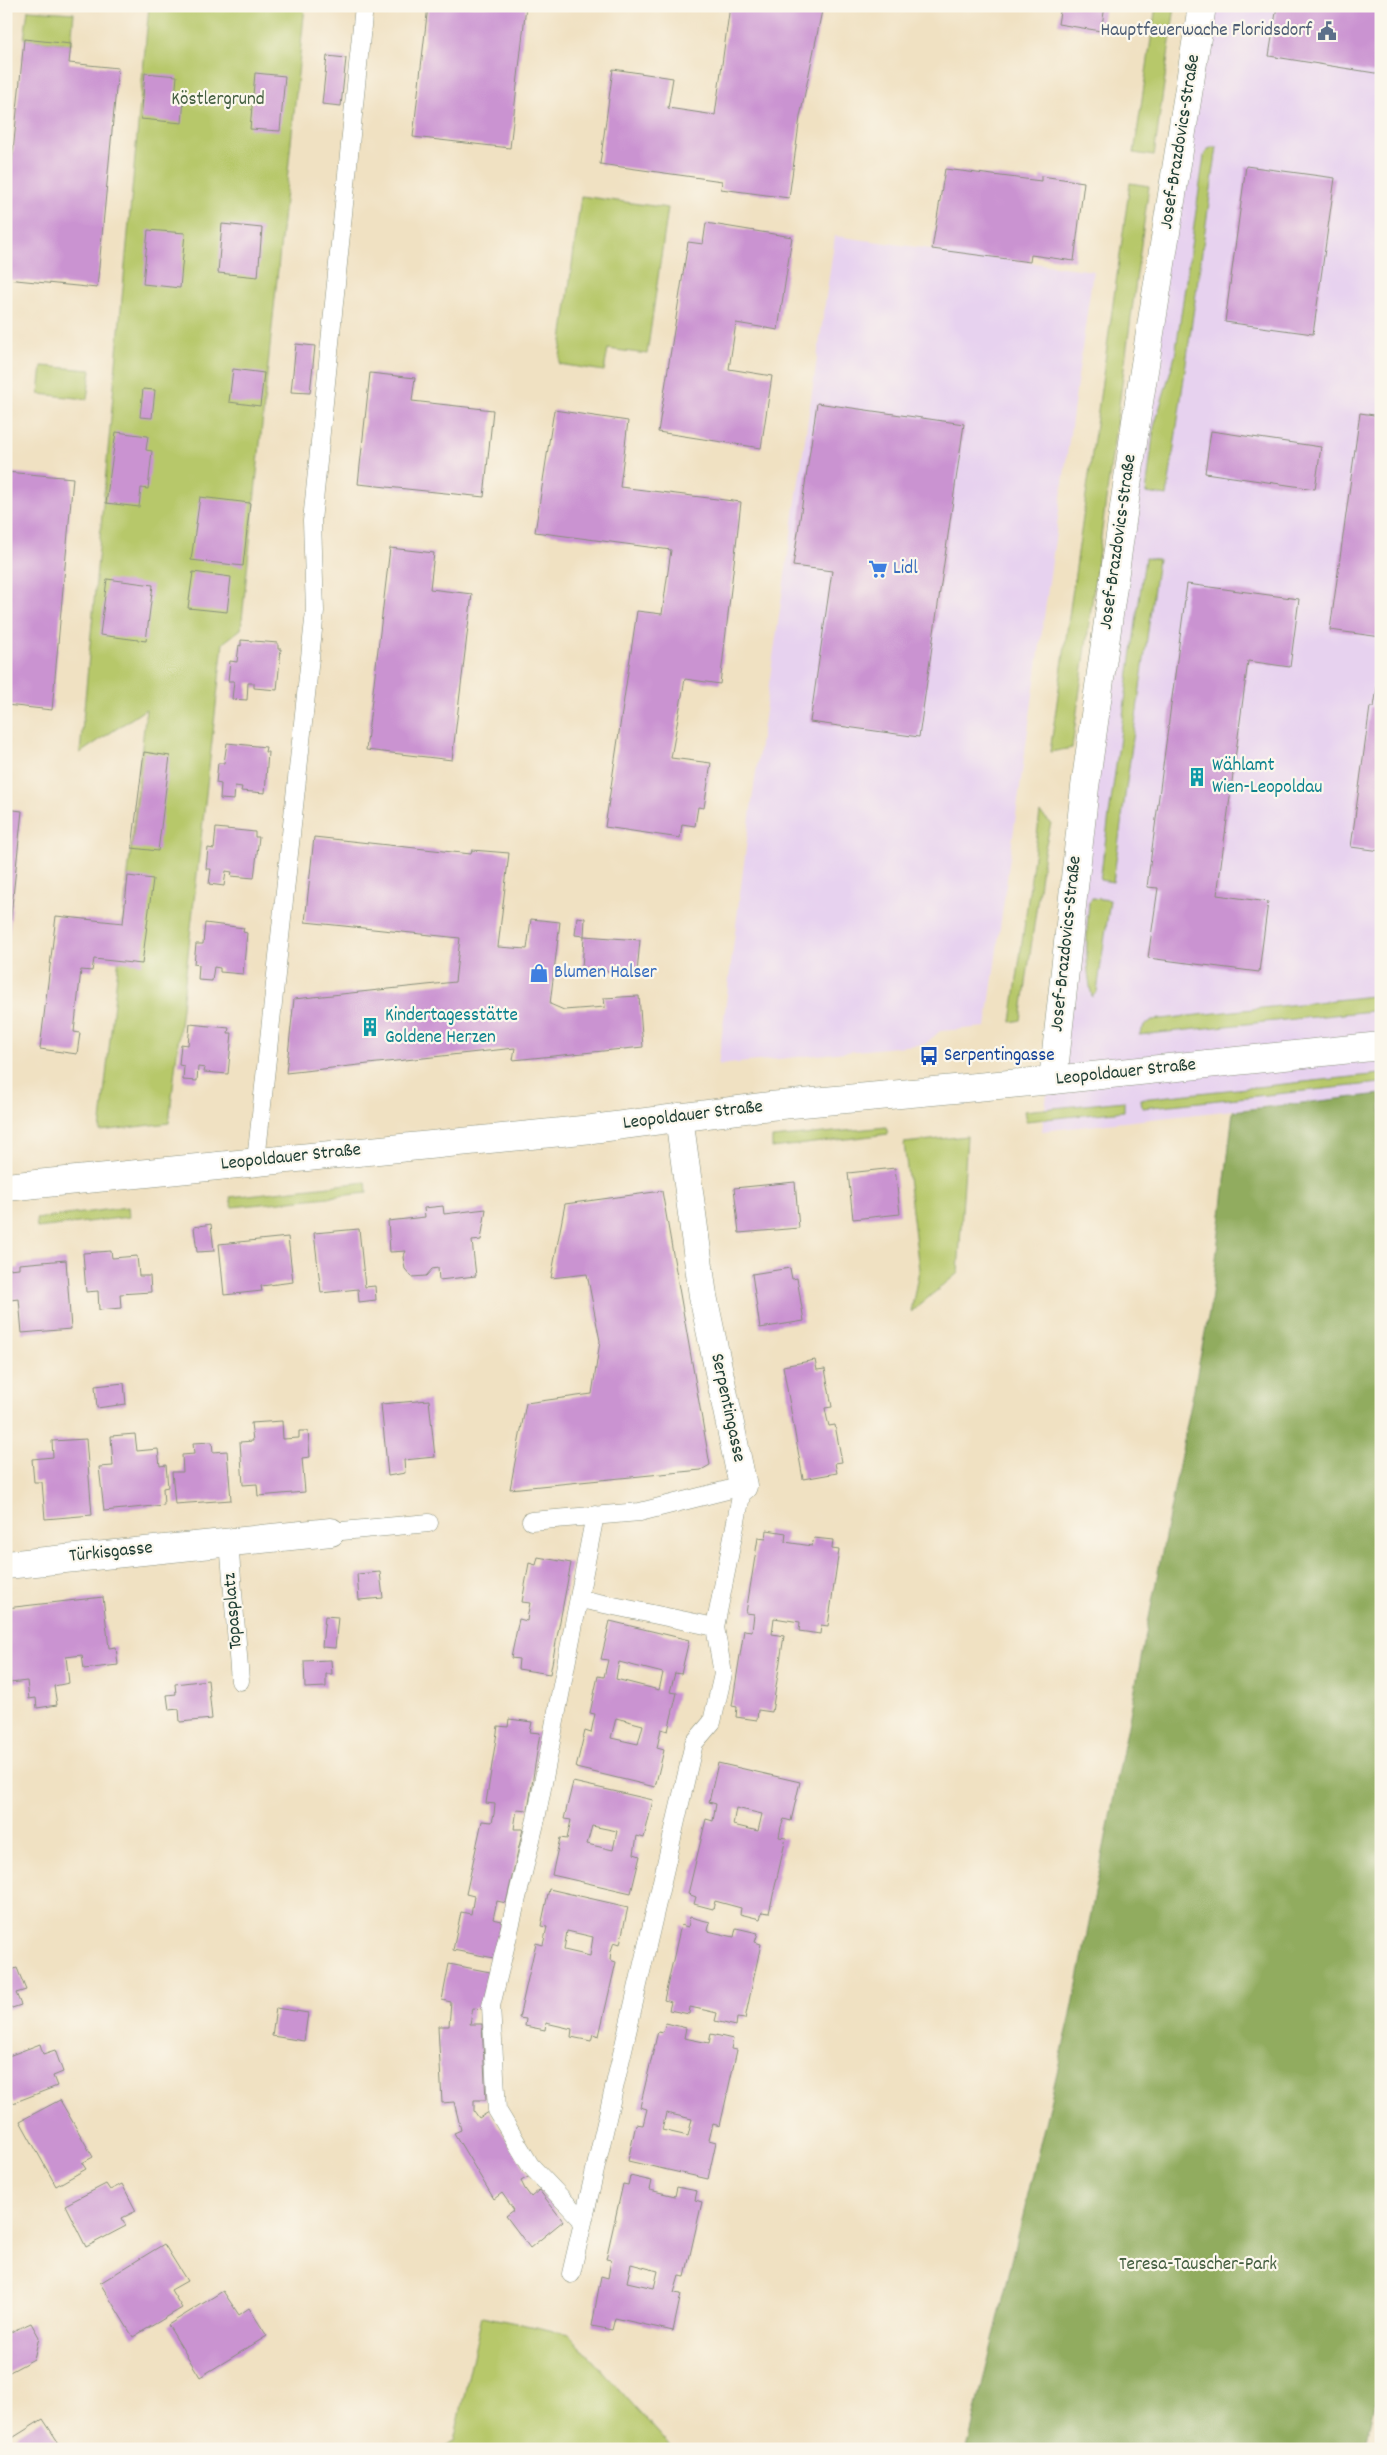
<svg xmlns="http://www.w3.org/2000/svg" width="1387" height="2455" font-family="Dekko,sans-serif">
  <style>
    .built { fill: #e7d2ef }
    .green { fill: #b7c86a; stroke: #6b824f }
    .forest { fill: #91ac5e; stroke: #587449 }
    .building { fill: #ca93d1; fill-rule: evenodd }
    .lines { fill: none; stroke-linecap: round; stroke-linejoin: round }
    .service-casing { stroke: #888f7b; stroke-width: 19 }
    .minor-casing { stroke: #888f7b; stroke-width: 29 }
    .tertiary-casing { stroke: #888f7b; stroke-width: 29 }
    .secondary-casing { stroke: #888f7b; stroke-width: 29 }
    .service { stroke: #fff; stroke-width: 18 }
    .minor { stroke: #fff; stroke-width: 28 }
    .tertiary { stroke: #fff; stroke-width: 28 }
    .secondary { stroke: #fff; stroke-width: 28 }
    .labels { text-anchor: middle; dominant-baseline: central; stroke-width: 4.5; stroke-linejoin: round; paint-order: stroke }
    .service-label { font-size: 19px; fill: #4e5e75; stroke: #fbf7ec; text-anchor: end }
    .park-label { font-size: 19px; fill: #456042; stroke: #fbf7ec }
    .street-label { font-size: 19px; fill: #1f3d34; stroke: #fbf7ec }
    .shop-label { font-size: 19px; fill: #366cbe; stroke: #fbf7ec; text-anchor: start }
    .culture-label { font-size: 19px; fill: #0d838f; stroke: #fbf7ec; text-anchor: start }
    .transit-label { font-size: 19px; fill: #164399; stroke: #fbf7ec; text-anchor: start }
  </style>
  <rect width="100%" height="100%" fill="#fbf7ec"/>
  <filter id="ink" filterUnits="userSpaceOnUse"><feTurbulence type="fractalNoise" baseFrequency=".02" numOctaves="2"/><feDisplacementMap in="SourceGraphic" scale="10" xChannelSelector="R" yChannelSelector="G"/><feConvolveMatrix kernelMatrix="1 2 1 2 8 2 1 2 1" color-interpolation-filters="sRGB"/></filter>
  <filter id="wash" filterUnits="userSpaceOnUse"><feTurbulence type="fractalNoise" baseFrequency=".0096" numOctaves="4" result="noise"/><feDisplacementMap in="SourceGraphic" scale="20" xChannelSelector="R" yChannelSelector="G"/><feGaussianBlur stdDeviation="1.12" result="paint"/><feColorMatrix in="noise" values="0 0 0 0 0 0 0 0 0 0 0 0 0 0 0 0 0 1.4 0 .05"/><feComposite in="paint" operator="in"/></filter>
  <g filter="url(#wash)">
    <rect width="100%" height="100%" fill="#f0e1c2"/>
    <!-- built -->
    <path class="built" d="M 1193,6 L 1381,6 L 1381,1094 L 1042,1131 Z
      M 835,236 L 1093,271 L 986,1027 L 940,1031 L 925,1044 L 718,1065 L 753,793 Z"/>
    <!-- green -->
    <path class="green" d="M 149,6 L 305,6 L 241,629 L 223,643 L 169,1123 L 100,1131 L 146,709 L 80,753 Z
      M 1156,6 L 1175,6 L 1154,156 L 1134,153 Z
      M 28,10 L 74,13 L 71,44 L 24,39 Z
      M 1212,147 L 1217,147 L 1167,496 L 1146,493 L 1154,427 L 1175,356 L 1204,156 L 1207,150 Z
      M 1130,183 L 1149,186 L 1072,748 L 1050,752 Z
      M 581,196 L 668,208 L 647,354 L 608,349 L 604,371 L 559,364 Z
      M 42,366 L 91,370 L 87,399 L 39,394 Z
      M 1145,558 L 1158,559 L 1113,882 L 1100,880 Z
      M 1040,813 L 1051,823 L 1044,852 L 1021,1020 L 1011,1022 Z
      M 1092,898 L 1110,900 L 1097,992 L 1092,997 C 1085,964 1086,936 1089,902 Z
      M 1381,995 L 1381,1010 L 1139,1035 L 1144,1026 L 1152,1020 Z
      M 1381,1074 L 1381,1083 L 1142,1108 L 1141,1099 Z
      M 1124,1101 L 1124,1111 L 1026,1121 L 1024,1111 Z
      M 886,1127 L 888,1134 L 772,1148 L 772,1138 Z
      M 967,1136 L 958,1273 L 911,1312 L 919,1270 L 904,1143 Z
      M 366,1182 L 367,1193 L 232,1207 L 230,1197 Z
      M 128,1207 L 129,1217 L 37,1228 L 36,1219 Z
      M 482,2316 L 569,2334 L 673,2449 L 442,2449 L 454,2440 Z"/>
    <!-- forest -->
    <path class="forest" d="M 1381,1094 L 1381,2376 L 1365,2449 L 967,2449 L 1072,2010 L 1211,1302 L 1233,1111 Z"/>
    <g id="blocks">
      <!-- building -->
      <path class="building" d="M 428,6 L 526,6 L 510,148 L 413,137 Z
        M 730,6 L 823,6 L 800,117 L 789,198 L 721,189 L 722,181 L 600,164 L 613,69 L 673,78 L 668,108 L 715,115 Z
        M 1061,6 L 1105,6 L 1101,31 L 1058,24 Z
        M 1277,6 L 1381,6 L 1381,74 L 1269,56 Z
        M 24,39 L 71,44 L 69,63 L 118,68 L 97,288 L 6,279 L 6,224 Z
        M 327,56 L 346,58 L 341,106 L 322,104 Z
        M 145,73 L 177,76 L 175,98 L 184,99 L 182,123 L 141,119 Z
        M 255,73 L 285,76 L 280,131 L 250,129 Z
        M 1246,166 L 1335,178 L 1313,334 L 1225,322 Z
        M 945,169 L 1041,181 L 1041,176 L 1084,182 L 1074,261 L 1031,255 L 1030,262 L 932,249 Z
        M 706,223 L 792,237 L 778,330 L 736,323 L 729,369 L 772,376 L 761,448 L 658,432 L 688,242 L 703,244 Z
        M 222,224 L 262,228 L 258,277 L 218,273 Z
        M 148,230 L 185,233 L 180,288 L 143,284 Z
        M 296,344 L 315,346 L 310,393 L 291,392 Z
        M 233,369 L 264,373 L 260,406 L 229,402 Z
        M 370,373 L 415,378 L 412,401 L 493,410 L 484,497 L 358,484 Z
        M 143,389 L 155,390 L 152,418 L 140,417 Z
        M 817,403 L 964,424 L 919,737 L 810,722 L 832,571 L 793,566 Z
        M 554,410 L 628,421 L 620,487 L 741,502 L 720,684 L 685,679 L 671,758 L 711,763 L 704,808 L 698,807 L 695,826 L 682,824 L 680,838 L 605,827 L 637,611 L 662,614 L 671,550 L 535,532 Z
        M 1360,413 L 1381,416 L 1381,637 L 1330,630 Z
        M 1211,431 L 1321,447 L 1315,489 L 1205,473 Z
        M 116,432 L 148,436 L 146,450 L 152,451 L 148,489 L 141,488 L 139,507 L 106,503 Z
        M 6,472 L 73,478 L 52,710 L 6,705 Z
        M 200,497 L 250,503 L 243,566 L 191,560 Z
        M 390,548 L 434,553 L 430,589 L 472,594 L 452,760 L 366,750 Z
        M 193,572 L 231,577 L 227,612 L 188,608 Z
        M 107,579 L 153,585 L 146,641 L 100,635 Z
        M 1187,584 L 1299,599 L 1290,667 L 1248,661 L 1217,895 L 1268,902 L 1259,972 L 1148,958 L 1158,888 L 1147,887 Z
        M 241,640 L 278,643 L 278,649 L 281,649 L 277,690 L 254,688 L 254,683 L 248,683 L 247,700 L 232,699 L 234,681 L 228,681 L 230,661 L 237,662 L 239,645 L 241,646 Z
        M 1380,668 L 1381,668 L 1381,851 L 1351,847 L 1370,707 L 1374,707 Z
        M 227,743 L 266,747 L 265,752 L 268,752 L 265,793 L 241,791 L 242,787 L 235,786 L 234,800 L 220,799 L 221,784 L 216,783 L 218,763 L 224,763 Z
        M 144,752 L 170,756 L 158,851 L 132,848 Z
        M 6,809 L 22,811 L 8,944 L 6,943 Z
        M 216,828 L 255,832 L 255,837 L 259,837 L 254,878 L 231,876 L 232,872 L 226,871 L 224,886 L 209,884 L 211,869 L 206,869 L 208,848 L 214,849 Z
        M 314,837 L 471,854 L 472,850 L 509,853 L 498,947 L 527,949 L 531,919 L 560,922 L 550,1004 L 564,1010 L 605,1007 L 604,998 L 639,996 L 643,1047 L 513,1060 L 515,1048 L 286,1073 L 294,999 L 455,982 L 460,938 L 305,922 Z
        M 128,876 L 153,879 L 142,964 L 94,959 L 92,971 L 81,970 L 74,1032 L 80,1033 L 77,1054 L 40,1049 L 56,916 L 123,923 Z
        M 577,917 L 585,918 L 584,936 L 575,935 Z
        M 205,923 L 244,928 L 243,932 L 247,933 L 243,974 L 220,972 L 220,968 L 214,967 L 212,981 L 198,980 L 199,965 L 194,964 L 196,944 L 203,944 Z
        M 584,936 L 640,940 L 637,973 L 582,969 Z
        M 190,1024 L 229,1028 L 228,1033 L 232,1033 L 228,1074 L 204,1072 L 205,1068 L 198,1067 L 197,1081 L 183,1080 L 184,1066 L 179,1065 L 181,1044 L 188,1045 Z
        M 895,1168 L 900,1214 L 853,1219 L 848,1173 Z
        M 795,1182 L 799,1228 L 739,1233 L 734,1188 Z
        M 662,1191 L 710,1465 L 701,1470 L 510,1489 L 526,1403 L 592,1394 L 600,1341 L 587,1274 L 551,1278 L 565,1204 Z
        M 443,1206 L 444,1214 L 486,1209 L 481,1240 L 472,1241 L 476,1276 L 439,1280 L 438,1268 L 432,1269 L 426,1276 L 412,1277 L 405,1269 L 403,1257 L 406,1251 L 390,1252 L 388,1221 L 425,1217 L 424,1208 Z
        M 211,1224 L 214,1251 L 197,1252 L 194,1227 Z
        M 359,1229 L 365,1287 L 375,1286 L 376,1300 L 359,1302 L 358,1289 L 321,1293 L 314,1233 Z
        M 288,1237 L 293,1282 L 261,1286 L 262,1291 L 224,1295 L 219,1244 Z
        M 111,1251 L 112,1258 L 137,1256 L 139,1276 L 150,1276 L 151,1292 L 120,1294 L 121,1308 L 99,1310 L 98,1291 L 86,1292 L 83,1253 Z
        M 66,1260 L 71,1329 L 22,1333 L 19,1299 L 10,1300 L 8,1269 L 19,1268 L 19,1264 Z
        M 790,1268 L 792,1279 L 797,1278 L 804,1321 L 760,1328 L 752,1274 Z
        M 815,1360 L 817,1370 L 825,1369 L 832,1407 L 825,1408 L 827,1418 L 829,1426 L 835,1425 L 842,1462 L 835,1463 L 837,1473 L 803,1479 L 783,1366 Z
        M 124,1383 L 126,1404 L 97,1408 L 95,1386 Z
        M 429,1400 L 435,1457 L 404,1460 L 405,1473 L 388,1476 L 381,1404 Z
        M 282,1421 L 283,1439 L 299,1438 L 299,1431 L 308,1431 L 310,1457 L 302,1458 L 305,1492 L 258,1496 L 257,1484 L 243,1485 L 240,1442 L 253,1441 L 251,1423 Z
        M 135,1434 L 137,1451 L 158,1449 L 160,1466 L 166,1465 L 168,1487 L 163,1488 L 164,1505 L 104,1511 L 99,1467 L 113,1466 L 111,1436 Z
        M 86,1439 L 92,1515 L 45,1519 L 42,1482 L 34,1482 L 32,1459 L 53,1457 L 52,1441 Z
        M 212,1442 L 213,1452 L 227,1451 L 231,1500 L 175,1504 L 172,1472 L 183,1472 L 182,1455 L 194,1454 L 193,1443 Z
        M 767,1530 L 786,1533 L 785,1542 L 812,1546 L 814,1538 L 833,1540 L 832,1549 L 839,1550 L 828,1626 L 821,1625 L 820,1634 L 799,1631 L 800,1622 L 774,1618 L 772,1634 L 784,1636 L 772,1712 L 758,1710 L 757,1720 L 736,1717 L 737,1707 L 732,1706 L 744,1630 L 752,1631 L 754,1614 L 746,1613 L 758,1538 L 766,1539 Z
        M 538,1557 L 571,1563 L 550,1674 L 518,1669 L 519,1659 L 511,1658 L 519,1619 L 527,1621 L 528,1613 L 530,1603 L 522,1602 L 529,1563 L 536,1565 Z
        M 380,1572 L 383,1598 L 359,1600 L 357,1574 Z
        M 103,1597 L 109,1648 L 116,1647 L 118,1665 L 84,1669 L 82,1655 L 66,1657 L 69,1683 L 54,1686 L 57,1705 L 37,1708 L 36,1698 L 29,1699 L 27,1681 L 10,1683 L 10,1678 L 6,1678 L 6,1608 Z
        M 325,1616 L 338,1617 L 335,1648 L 322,1647 Z
        M 610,1621 L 689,1640 L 681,1674 L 675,1673 L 670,1692 L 677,1693 L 668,1731 L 661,1729 L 657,1748 L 664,1750 L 655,1787 L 576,1768 L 585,1731 L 591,1733 L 593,1723 L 595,1714 L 590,1713 L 598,1676 L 604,1677 L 608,1660 L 601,1659 ZM 619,1662 L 663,1673 L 659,1690 L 616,1679 ZM 616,1718 L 643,1725 L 638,1744 L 611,1738 Z
        M 331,1660 L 332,1674 L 326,1674 L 326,1687 L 305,1688 L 304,1661 Z
        M 208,1680 L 212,1719 L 180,1722 L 179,1709 L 169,1710 L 167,1695 L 176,1694 L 175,1684 Z
        M 509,1719 L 532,1722 L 530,1732 L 540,1733 L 528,1810 L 517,1809 L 514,1829 L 523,1829 L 506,1903 L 497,1901 L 493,1919 L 502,1921 L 494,1958 L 453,1950 L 461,1912 L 471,1914 L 474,1896 L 466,1894 L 482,1821 L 492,1822 L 494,1814 L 495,1804 L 486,1803 L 498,1726 L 508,1727 Z
        M 718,1763 L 800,1782 L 791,1821 L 784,1819 L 781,1827 L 779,1837 L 786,1838 L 769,1913 L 762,1912 L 760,1919 L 740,1914 L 741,1908 L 715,1901 L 713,1909 L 694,1904 L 696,1897 L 688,1894 L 706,1819 L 713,1821 L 716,1804 L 709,1802 ZM 736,1808 L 762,1814 L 758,1831 L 733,1825 Z
        M 573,1782 L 653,1800 L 644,1838 L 637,1836 L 634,1854 L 640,1856 L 631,1893 L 552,1875 L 560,1838 L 567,1839 L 571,1820 L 564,1819 ZM 592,1826 L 617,1831 L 613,1850 L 587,1844 Z
        M 549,1889 L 628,1907 L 620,1944 L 614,1942 L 611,1951 L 610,1960 L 616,1962 L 599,2036 L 593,2034 L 591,2041 L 571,2037 L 572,2029 L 546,2023 L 545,2030 L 525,2026 L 526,2019 L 519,2018 L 536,1943 L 543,1945 L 547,1927 L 541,1926 ZM 567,1931 L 593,1937 L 590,1956 L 564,1950 Z
        M 690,1917 L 710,1922 L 708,1931 L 734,1937 L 736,1928 L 758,1933 L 755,1942 L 761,1944 L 745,2019 L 737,2018 L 736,2026 L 715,2021 L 717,2013 L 704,2010 L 690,2007 L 689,2014 L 669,2010 L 671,2002 L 664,2000 L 681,1925 L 688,1927 Z
        M 6,1964 L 9,1971 L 17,1968 L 26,1990 L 16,1993 L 21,2005 L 6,2010 Z
        M 449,1964 L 490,1972 L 483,2009 L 473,2008 L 470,2024 L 482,2024 L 486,2100 L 474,2100 L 474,2111 L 479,2118 L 489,2112 L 530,2176 L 521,2181 L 525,2189 L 531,2197 L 539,2190 L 563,2221 L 530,2248 L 506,2216 L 514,2210 L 502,2193 L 494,2199 L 454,2133 L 461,2130 L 454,2102 L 442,2103 L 438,2026 L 449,2026 L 451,2002 L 442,2000 Z
        M 276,2008 L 308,2013 L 304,2041 L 272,2036 Z
        M 666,2023 L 686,2028 L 684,2038 L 709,2043 L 711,2034 L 733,2039 L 731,2049 L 737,2050 L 720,2126 L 713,2124 L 709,2140 L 716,2142 L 708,2179 L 628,2161 L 636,2124 L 643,2125 L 647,2109 L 640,2107 L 658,2031 L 663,2032 ZM 666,2113 L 692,2119 L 688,2136 L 662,2130 Z
        M 40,2044 L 43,2054 L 55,2050 L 63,2072 L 53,2076 L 57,2086 L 13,2103 L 6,2086 L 6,2057 Z
        M 60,2100 L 93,2157 L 82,2163 L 86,2169 L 56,2186 L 20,2121 Z
        M 630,2176 L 652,2181 L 650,2190 L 662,2193 L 675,2196 L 677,2187 L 697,2191 L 695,2200 L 702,2202 L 685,2277 L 679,2276 L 674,2293 L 681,2294 L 673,2331 L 615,2318 L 612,2330 L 592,2326 L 601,2276 L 608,2278 L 611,2260 L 606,2259 L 623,2184 L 628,2185 ZM 631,2264 L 658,2271 L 654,2288 L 627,2282 Z
        M 106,2184 L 110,2190 L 122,2184 L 136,2211 L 122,2218 L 126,2226 L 86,2247 L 65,2205 Z
        M 164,2244 L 187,2281 L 171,2290 L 182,2308 L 133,2337 L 100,2283 Z
        M 223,2291 L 239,2315 L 249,2308 L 267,2336 L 200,2377 L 168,2325 Z
        M 31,2323 L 39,2337 L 34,2359 L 6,2374 L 6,2334 Z
        M 43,2419 L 60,2445 L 54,2449 L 6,2449 L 6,2442 Z"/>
    </g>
  </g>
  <g filter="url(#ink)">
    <use href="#blocks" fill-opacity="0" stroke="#888f7b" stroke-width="1"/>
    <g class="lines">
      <!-- service casing -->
      <g class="service-casing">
        <path id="service" d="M 256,1161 L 315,611 L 312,521 L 364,6
          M 531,1521 L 640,1512 L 743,1486 L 715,1627 L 723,1674 L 712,1722 L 694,1743 L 571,2274
          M 331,1532 L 429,1523
          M 229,1541 L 240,1681
          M 580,1599 L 715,1627
          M 583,2221 L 530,2165 L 497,2110 L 491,2006 L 536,1819 L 595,1515"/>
      </g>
      <!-- minor casing -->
      <g class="minor-casing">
        <path id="minor" d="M 679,1117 L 703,1296 L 743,1486
          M 6,1565 L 331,1532"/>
      </g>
      <!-- tertiary casing -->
      <g class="tertiary-casing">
        <path id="tertiary" d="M 1053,1080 L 1085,787 L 1136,421 L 1202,6"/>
      </g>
      <!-- secondary casing -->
      <g class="secondary-casing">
        <path id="secondary" d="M 6,1187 L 592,1129 L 770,1106 L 1053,1080 L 1381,1046"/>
      </g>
      <!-- service -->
      <use href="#service" class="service"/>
      <!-- minor -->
      <use href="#minor" class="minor"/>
      <!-- tertiary -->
      <use href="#tertiary" class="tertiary"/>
      <!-- secondary -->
      <use href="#secondary" class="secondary"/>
    </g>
  </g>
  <!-- icons -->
  <defs>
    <g id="civic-bare" transform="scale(1.5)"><path d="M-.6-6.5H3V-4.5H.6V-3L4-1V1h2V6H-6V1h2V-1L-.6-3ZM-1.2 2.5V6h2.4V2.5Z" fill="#5c6f8a" stroke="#fbf7ec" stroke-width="2.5" paint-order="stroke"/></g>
    <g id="supermarket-bare" transform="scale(1.5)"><path d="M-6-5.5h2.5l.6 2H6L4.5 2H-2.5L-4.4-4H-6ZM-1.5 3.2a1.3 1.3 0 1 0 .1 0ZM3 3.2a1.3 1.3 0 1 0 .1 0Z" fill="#3f7fe0" stroke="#fbf7ec" stroke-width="2.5" paint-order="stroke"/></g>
    <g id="building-bare" transform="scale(1.5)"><path d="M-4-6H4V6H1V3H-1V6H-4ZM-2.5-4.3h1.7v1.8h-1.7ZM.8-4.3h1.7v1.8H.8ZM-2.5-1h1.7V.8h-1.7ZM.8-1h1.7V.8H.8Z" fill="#0f9aa8" stroke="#fbf7ec" stroke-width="2.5" paint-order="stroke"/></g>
    <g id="shop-bare" transform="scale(1.5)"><path d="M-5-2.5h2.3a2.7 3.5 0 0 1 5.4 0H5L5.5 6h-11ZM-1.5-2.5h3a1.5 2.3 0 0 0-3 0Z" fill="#3f7fe0" stroke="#fbf7ec" stroke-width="2.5" paint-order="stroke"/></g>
    <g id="bus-bare" transform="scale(1.5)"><path d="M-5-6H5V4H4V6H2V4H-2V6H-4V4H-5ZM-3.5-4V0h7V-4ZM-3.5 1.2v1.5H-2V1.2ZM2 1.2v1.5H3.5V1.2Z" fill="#1a4fb4" stroke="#fbf7ec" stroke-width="2.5" paint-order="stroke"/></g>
  </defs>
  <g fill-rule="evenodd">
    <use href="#civic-bare" x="1327" y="31"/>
    <use href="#supermarket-bare" x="878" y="569"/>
    <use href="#building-bare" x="1197" y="777"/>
    <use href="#shop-bare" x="539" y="973"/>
    <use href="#building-bare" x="370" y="1027"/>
    <use href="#bus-bare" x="929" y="1056"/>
  </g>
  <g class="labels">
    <!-- service labels -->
    <g class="service-label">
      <text x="1312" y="31">Hauptfeuerwache Floridsdorf</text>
    </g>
    <!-- park labels -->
    <g class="park-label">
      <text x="218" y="100">Köstlergrund</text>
      <text x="1198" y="2265">Teresa-Tauscher-Park</text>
    </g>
    <!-- street labels -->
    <g class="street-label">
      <text transform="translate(1181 142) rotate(-81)">Josef-Brazdovics-Straße</text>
      <text transform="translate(1119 542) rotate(-82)">Josef-Brazdovics-Straße</text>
      <text transform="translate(1067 944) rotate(-84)">Josef-Brazdovics-Straße</text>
      <text transform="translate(1126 1073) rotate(-6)">Leopoldauer Straße</text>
      <text transform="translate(693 1116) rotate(-7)">Leopoldauer Straße</text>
      <text transform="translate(291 1158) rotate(-6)">Leopoldauer Straße</text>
      <text transform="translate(727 1408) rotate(78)">Serpentingasse</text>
      <text transform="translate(111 1553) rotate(-6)">Türkisgasse</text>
      <text transform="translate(234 1611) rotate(-95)">Topasplatz</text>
    </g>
    <!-- shop labels -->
    <g class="shop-label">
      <text x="893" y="569">Lidl</text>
      <text x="554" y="973">Blumen Halser</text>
    </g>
    <!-- culture labels -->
    <g class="culture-label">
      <text x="1212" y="766">Wählamt<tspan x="1212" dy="22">Wien-Leopoldau</tspan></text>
      <text x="385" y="1016">Kindertagesstätte<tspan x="385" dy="22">Goldene Herzen</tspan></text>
    </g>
    <!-- transit labels -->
    <g class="transit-label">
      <text x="944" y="1056">Serpentingasse</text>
    </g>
  </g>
  <!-- margin -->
  <rect width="1387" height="2455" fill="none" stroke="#fbf7ec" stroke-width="25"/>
</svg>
